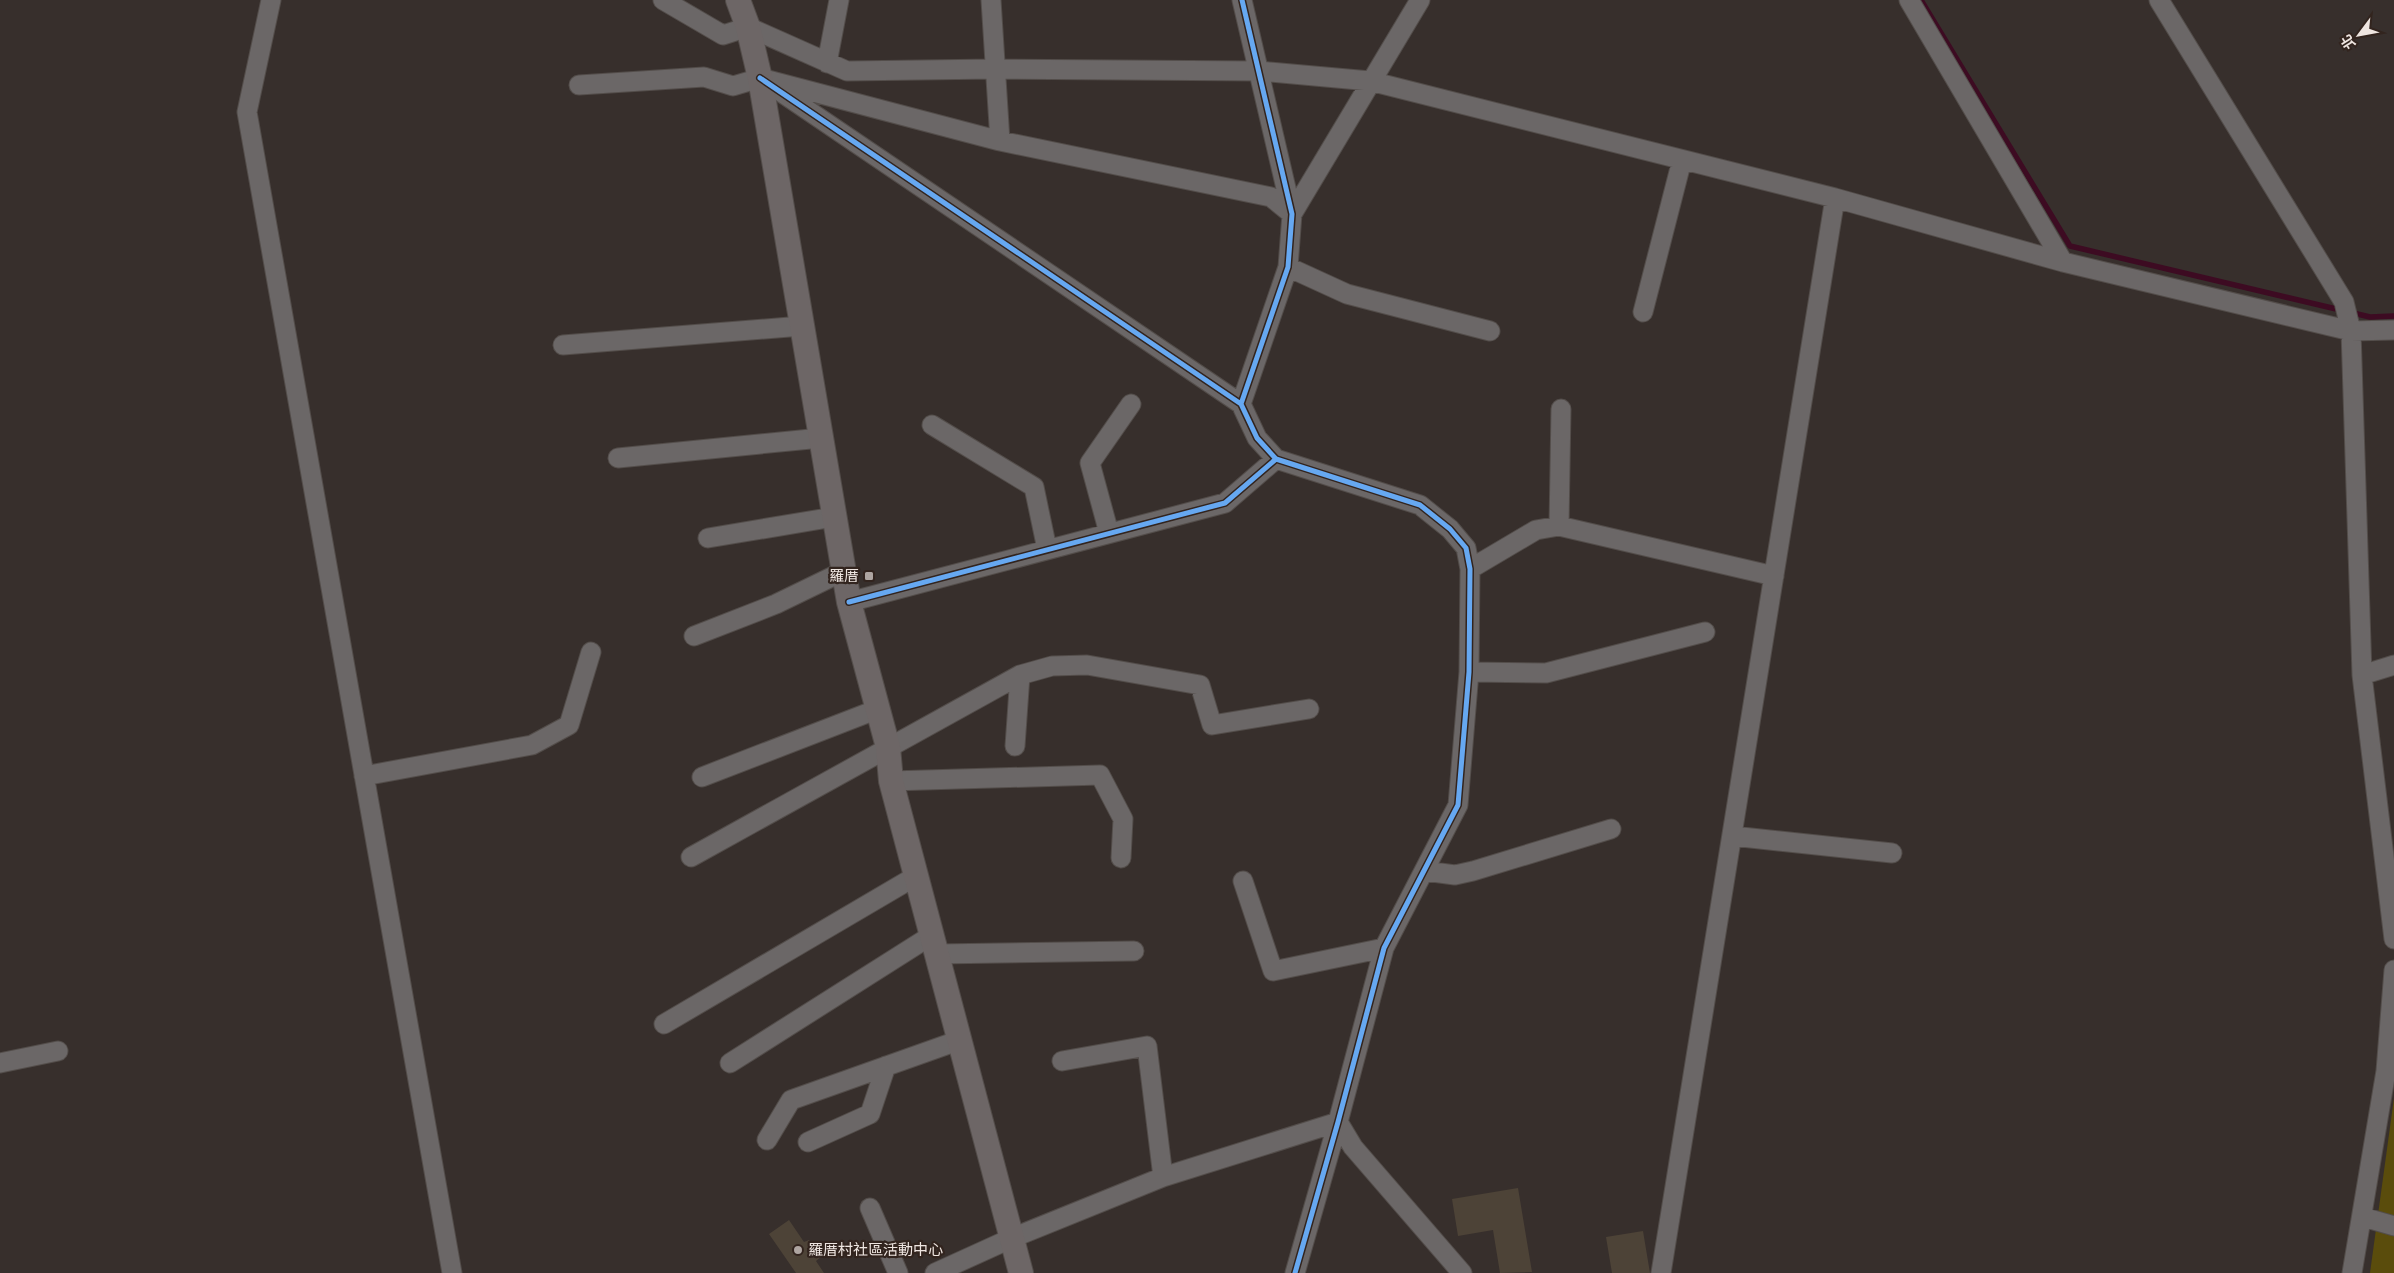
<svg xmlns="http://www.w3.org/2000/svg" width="2394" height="1273" font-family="'Work Sans','Noto Sans TC',sans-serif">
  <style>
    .green { fill: #5a4c0c }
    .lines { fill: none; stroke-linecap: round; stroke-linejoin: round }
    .stream { stroke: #3d0b22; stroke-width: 5.5 }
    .building { fill: #4d4337 }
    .minor-casing { stroke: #534d4a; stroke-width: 21 }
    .major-casing { stroke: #534d4a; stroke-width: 26 }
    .minor { stroke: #6b6767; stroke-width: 19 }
    .major { stroke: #6d6666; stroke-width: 24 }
    .cycleway-casing { stroke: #32241e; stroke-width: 8 }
    .cycleway { stroke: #66a8f1; stroke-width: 5 }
    .poi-dot { fill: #aea5a1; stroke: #32241e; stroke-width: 2 }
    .labels { text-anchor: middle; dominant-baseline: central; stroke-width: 4.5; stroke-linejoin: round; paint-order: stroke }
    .poi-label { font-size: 15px; fill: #eee5e0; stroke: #32241e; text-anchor: end }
  </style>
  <rect width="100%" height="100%" fill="#372f2c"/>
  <!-- green -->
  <path class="green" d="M 2394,1098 L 2394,1273 L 2370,1273 Z"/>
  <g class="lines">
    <!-- stream -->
    <path class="stream" d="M 1921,0 L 2070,246 L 2370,317 L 2394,316"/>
  </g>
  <!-- building -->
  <path class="building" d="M 1518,1188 L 1532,1272 L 1500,1273 L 1493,1230 L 1458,1236 L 1452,1199 Z
    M 789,1220 L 804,1242 L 809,1240 L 821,1257 L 816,1261 L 824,1273 L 796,1273 L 769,1234 Z
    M 1643,1231 L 1650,1273 L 1612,1273 L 1606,1237 Z"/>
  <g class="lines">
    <!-- minor casing -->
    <g class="minor-casing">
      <path id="minor" d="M 271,0 L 247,112 L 452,1273
        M 663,0 L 723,35 L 748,27 L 847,71 L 994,69 L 1259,71 L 1370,81 L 1835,198 L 2063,262 L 2351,331 L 2394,330
        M 991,0 L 1000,141
        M 1242,0 L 1292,214 L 1288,267 L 1241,404 L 1257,438 L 1276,459 L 1420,505 L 1450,529 L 1466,548 L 1470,569 L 1469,672 L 1458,805 L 1384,948 L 1338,1122 L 1295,1273
        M 1909,0 L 2063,262
        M 2159,0 L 2344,302 L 2351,331 L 2362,675 L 2394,939
        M 827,63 L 839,0
        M 579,85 L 704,77 L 733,86 L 760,78 L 1000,141 L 1271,197 L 1292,214
        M 772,86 L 1241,404
        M 1292,214 L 1420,0
        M 1288,267 L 1347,294 L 1490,331
        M 1643,312 L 1682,160
        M 563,345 L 802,326
        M 932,425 L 1034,487 L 1047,549
        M 618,458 L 821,438
        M 1559,526 L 1561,409
        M 1109,533 L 1090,463 L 1131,404
        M 708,538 L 834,517
        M 1470,569 L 1536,530 L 1559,526 L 1774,576
        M 849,602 L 1225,503 L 1276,459
        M 694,636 L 776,604 L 844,571
        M 1469,672 L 1546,673 L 1705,632
        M 2362,675 L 2394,665
        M 1015,746 L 1020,675
        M 364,776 L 532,745 L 569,725 L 591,652
        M 702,777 L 878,709
        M 891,781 L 1100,775 L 1123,819 L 1121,858
        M 1732,836 L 1892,853
        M 691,857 L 1020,675 L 1052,666 L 1087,665 L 1200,685 L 1212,725 L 1309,709
        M 1425,871 L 1455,875 L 1473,871 L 1611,829
        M 1243,881 L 1273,971 L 1384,948
        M 937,954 L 1134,951
        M 664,1024 L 916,876
        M 1062,1061 L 1147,1046 L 1163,1177
        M 0,1063 L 58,1051
        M 730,1063 L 932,935
        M 1338,1122 L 1353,1147 L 1462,1273
        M 767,1140 L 791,1100 L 960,1040
        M 808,1142 L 870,1114 L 886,1066
        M 870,1208 L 898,1273
        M 2363,1217 L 2394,1226
        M 935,1273 L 1012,1238 L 1163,1177 L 1338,1122
        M 1661,1273 L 1835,198
        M 2352,1273 L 2386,1071 L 2394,970"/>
    </g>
    <!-- major casing -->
    <g class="major-casing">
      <path id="major" d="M 738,0 L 748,27 L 760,78 L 849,602 L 888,747 L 891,781 L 1021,1273"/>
    </g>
    <!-- minor -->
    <use href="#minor" class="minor"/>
    <!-- major -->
    <use href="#major" class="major"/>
    <!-- cycleway casing -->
    <g class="cycleway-casing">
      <path id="cycleway" d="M 1242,0 L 1292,214 L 1288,267 L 1241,404 L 1257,438 L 1276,459 L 1420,505 L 1450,529 L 1466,548 L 1470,569 L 1469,672 L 1458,805 L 1384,948 L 1338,1122 L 1295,1273
        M 760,78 L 1241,404
        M 849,602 L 1225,503 L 1276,459"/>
    </g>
    <!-- cycleway -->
    <use href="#cycleway" class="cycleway"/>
  </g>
  <!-- markers -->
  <g class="poi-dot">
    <rect x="864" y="571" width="10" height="10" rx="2.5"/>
    <circle cx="798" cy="1250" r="5"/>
  </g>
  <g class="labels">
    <!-- poi labels -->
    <g class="poi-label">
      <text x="859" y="576">羅厝</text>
      <text x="808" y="1250" text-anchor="start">羅厝村社區活動中心</text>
    </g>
  </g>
  <!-- north arrow -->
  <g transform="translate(2359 35) rotate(238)" stroke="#32241e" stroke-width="4" paint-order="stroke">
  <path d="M0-4L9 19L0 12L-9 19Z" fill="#eee5e0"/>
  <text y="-8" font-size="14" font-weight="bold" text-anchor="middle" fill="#eee5e0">北</text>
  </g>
</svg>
